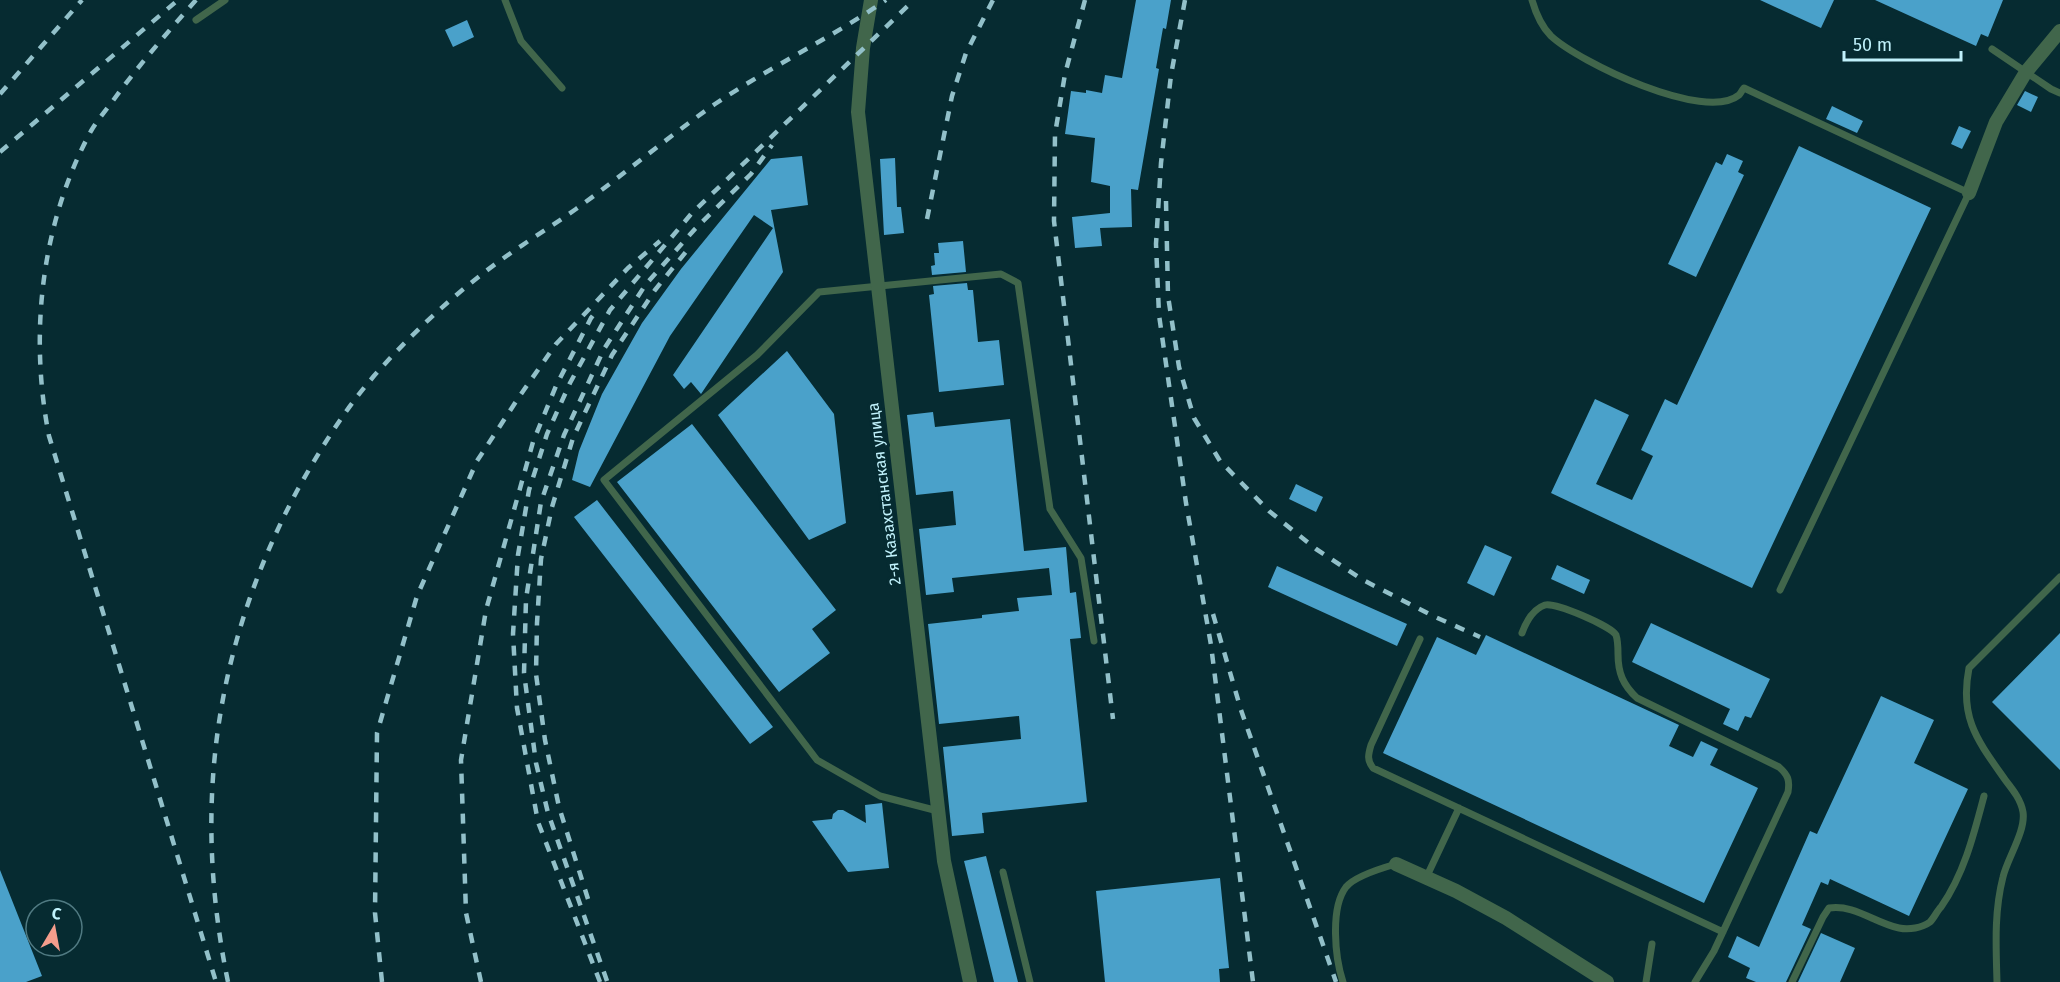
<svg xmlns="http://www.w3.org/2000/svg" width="2060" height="982" font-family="'Fira Sans',sans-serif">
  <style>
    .building { fill: #4aa1ca }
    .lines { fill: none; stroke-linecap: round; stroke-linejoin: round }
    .service { stroke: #41664b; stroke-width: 7 }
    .minor { stroke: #41664b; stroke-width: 14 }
    .rail { stroke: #92c0c9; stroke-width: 4.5; stroke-dasharray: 10 10; stroke-linecap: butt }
    .labels { text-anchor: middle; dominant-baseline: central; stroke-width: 6; stroke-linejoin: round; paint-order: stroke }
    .street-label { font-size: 16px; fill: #c0f1fb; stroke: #062b31 }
  </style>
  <rect width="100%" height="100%" fill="#062b31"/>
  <!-- building -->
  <path class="building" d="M 1136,0 L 1171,0 L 1166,29 L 1163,28 L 1156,68 L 1159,69 L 1138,190 L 1131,189 L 1132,227 L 1100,228 L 1102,246 L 1075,248 L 1072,217 L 1110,213 L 1110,186 L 1091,182 L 1095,138 L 1065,134 L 1071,91 L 1086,93 L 1086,90 L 1102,93 L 1105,75 L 1122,78 Z
    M 1760,0 L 1834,0 L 1821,28 Z
    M 1875,0 L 2003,0 L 1988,37 L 1981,34 L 1976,46 Z
    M 467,20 L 474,37 L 453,47 L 445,30 Z
    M 2025,91 L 2038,97 L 2031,112 L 2017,105 Z
    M 1832,106 L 1863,121 L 1857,133 L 1826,119 Z
    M 1959,126 L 1971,131 L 1962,149 L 1951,144 Z
    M 1799,146 L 1931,208 L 1752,588 L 1551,493 L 1595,399 L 1629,415 L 1596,484 L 1632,500 L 1653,456 L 1641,450 L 1665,399 L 1677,405 Z
    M 1727,154 L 1743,161 L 1738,172 L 1744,175 L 1696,277 L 1668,264 L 1716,162 L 1722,165 Z
    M 802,156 L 808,205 L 771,210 L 783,272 L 701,394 L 691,382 L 684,389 L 673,375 L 773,228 L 754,215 L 670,336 L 590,487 L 572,480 L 579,451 L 602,394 L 642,323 L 681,269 L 771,159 Z
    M 895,158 L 897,207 L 901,207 L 904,233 L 884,235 L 880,159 Z
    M 963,241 L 966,272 L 932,275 L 931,266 L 935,265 L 934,253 L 939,253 L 938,243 Z
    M 967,283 L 968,290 L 973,290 L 978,342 L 999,340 L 1004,385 L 939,392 L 929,295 L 934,294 L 933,286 Z
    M 787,351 L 834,414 L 846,523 L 809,540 L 718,415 Z
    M 933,412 L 935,427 L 1010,419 L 1024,551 L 1066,547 L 1070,593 L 1076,592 L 1081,638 L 1070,639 L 1087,802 L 982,813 L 984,833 L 952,836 L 943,747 L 1021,739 L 1019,716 L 939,724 L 928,624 L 982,618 L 982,615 L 1019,611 L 1017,598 L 1052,595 L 1049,568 L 952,578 L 954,592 L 926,595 L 919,529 L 956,525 L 953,491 L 916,495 L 907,415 Z
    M 692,424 L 836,610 L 812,629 L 830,653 L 779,692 L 617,482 Z
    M 1296,484 L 1323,497 L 1316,512 L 1289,499 Z
    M 597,500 L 773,727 L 750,744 L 574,517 Z
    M 1485,545 L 1512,557 L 1494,596 L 1467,583 Z
    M 1557,565 L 1590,580 L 1584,594 L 1551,579 Z
    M 1277,566 L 1407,624 L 1397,646 L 1268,587 Z
    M 1651,623 L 1770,679 L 1751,718 L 1745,716 L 1738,731 L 1723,724 L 1730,709 L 1632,662 Z
    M 2060,633 L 2060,770 L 1992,702 Z
    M 1486,635 L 1679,725 L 1669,746 L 1693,757 L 1701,741 L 1718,749 L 1710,765 L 1758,788 L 1704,903 L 1383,753 L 1437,637 L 1476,655 Z
    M 1881,696 L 1934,720 L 1914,763 L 1968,789 L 1909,916 L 1830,879 L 1828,885 L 1821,882 L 1802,925 L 1811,929 L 1786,982 L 1756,982 L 1746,978 L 1750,968 L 1728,957 L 1737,936 L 1759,947 L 1810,831 L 1817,834 Z
    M 882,803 L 889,868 L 848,872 L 812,821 L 832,819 L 833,814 L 838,810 L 843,810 L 866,823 L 865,805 Z
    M 986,856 L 1018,982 L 994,982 L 964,861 Z
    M 0,870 L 42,976 L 26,982 L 0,982 Z
    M 1220,878 L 1229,968 L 1219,969 L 1220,982 L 1105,982 L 1096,891 Z
    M 1821,933 L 1855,948 L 1840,982 L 1798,982 Z"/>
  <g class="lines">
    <!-- service -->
    <path class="service" d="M 505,0 L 521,41 L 562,88
      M 1532,0 C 1536,14 1541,26 1551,36 C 1579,62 1705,123 1739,95 C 1741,93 1742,90 1744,88 L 1969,193 L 1780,590
      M 196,20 L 225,0
      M 1992,49 L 2051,89 L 2060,93
      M 1522,633 C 1526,622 1533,609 1545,605 C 1555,602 1611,626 1616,635 C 1618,641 1618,648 1618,654 C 1618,673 1623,685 1637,698 L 1779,767 C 1788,775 1790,780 1788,792 L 1714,951 L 1695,982
      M 1420,639 L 1371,745 C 1368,755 1367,760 1373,768 L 1723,932
      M 938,811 L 880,796 L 817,760 L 604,480 L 757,355 L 819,292 L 1001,274 L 1018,283 L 1050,509 L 1081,558 L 1094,641
      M 1003,872 L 1030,982
      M 1426,878 L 1459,808
      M 1343,982 C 1335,958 1330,908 1346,887 C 1355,876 1382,868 1396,864
      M 1646,982 L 1652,944
      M 1792,982 L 1823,917 L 1829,908 C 1854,904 1875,923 1899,928 C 1909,930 1922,928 1930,922 C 1934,918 1937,911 1941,907 C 1964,874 1974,834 1984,796
      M 1997,982 C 1996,946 1994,912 2003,877 C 2007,859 2026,831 2023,812 C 2021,800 2013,790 2006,781 C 1978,741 1959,719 1969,668 L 2060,577"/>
    <!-- minor -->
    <path class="minor" d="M 871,0 L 863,48 L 858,112 L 944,861 L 970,982
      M 1969,193 L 1996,122 L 2026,72 L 2060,31
      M 1396,864 L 1456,891 L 1506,918 L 1607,982"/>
    <!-- rail -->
    <path class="rail" d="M 196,0 C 167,33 138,66 112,102 C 105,111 97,121 91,131 C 41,223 29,335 49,436 L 216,982
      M 1085,0 L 1065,74 L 1055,134 L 1054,221 L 1113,719
      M 1185,0 L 1171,75 L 1161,163 L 1156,244 L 1159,315 L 1186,503 L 1211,645 L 1253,982
      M 0,94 L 82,0
      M 0,152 L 178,0
      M 1166,201 L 1168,296 L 1179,367 L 1194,418 L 1220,461 L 1269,511 L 1316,549 L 1363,580 L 1433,616 L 1480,637
      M 927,219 L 952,96 L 966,53 L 993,0
      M 1213,614 L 1241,710 L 1336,982
      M 588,899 L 559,807 L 545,740 L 536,674 L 537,623 L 541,559 L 552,507 L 573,438 L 612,355 L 655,290 L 689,248
      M 607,981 L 548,813 L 536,763 L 524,673 L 526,599 L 541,502 L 564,435 L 604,349 L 646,284 L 695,229 L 751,174 L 772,145
      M 228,982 C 192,808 214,646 298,489 C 322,446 348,404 382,367 C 412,334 445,303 481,275 C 511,251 545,231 576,209 C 623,175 668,137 715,104 C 770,67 831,38 886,0
      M 382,982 L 375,913 L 377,733 L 417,596 L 477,461 L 519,397 L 556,344 L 628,268 L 660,241
      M 481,982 L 466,913 L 461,760 L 486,610 L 533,442 L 556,386 L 591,318 L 598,309
      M 600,982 L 538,822 L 517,708 L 513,634 L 518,555 L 529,490 L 547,434 L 570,383 L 610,310 L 692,213 L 914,0"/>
  </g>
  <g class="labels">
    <!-- street labels -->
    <g class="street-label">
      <text transform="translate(884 494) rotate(-97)">2-я Казахстанская улица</text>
    </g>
  </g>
  <!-- north arrow -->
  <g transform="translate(54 928) rotate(10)"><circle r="28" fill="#062b31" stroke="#507a82" stroke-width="1.5"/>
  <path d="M0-4.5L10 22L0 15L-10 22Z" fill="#f49d8c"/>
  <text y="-9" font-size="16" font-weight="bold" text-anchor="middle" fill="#c0f1fb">С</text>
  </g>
  <!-- scale -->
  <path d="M1844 51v9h117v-9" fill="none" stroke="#c0f1fb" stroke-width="3"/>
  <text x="1853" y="51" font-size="18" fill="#c0f1fb" stroke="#062b31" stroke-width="4.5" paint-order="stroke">50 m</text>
</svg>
